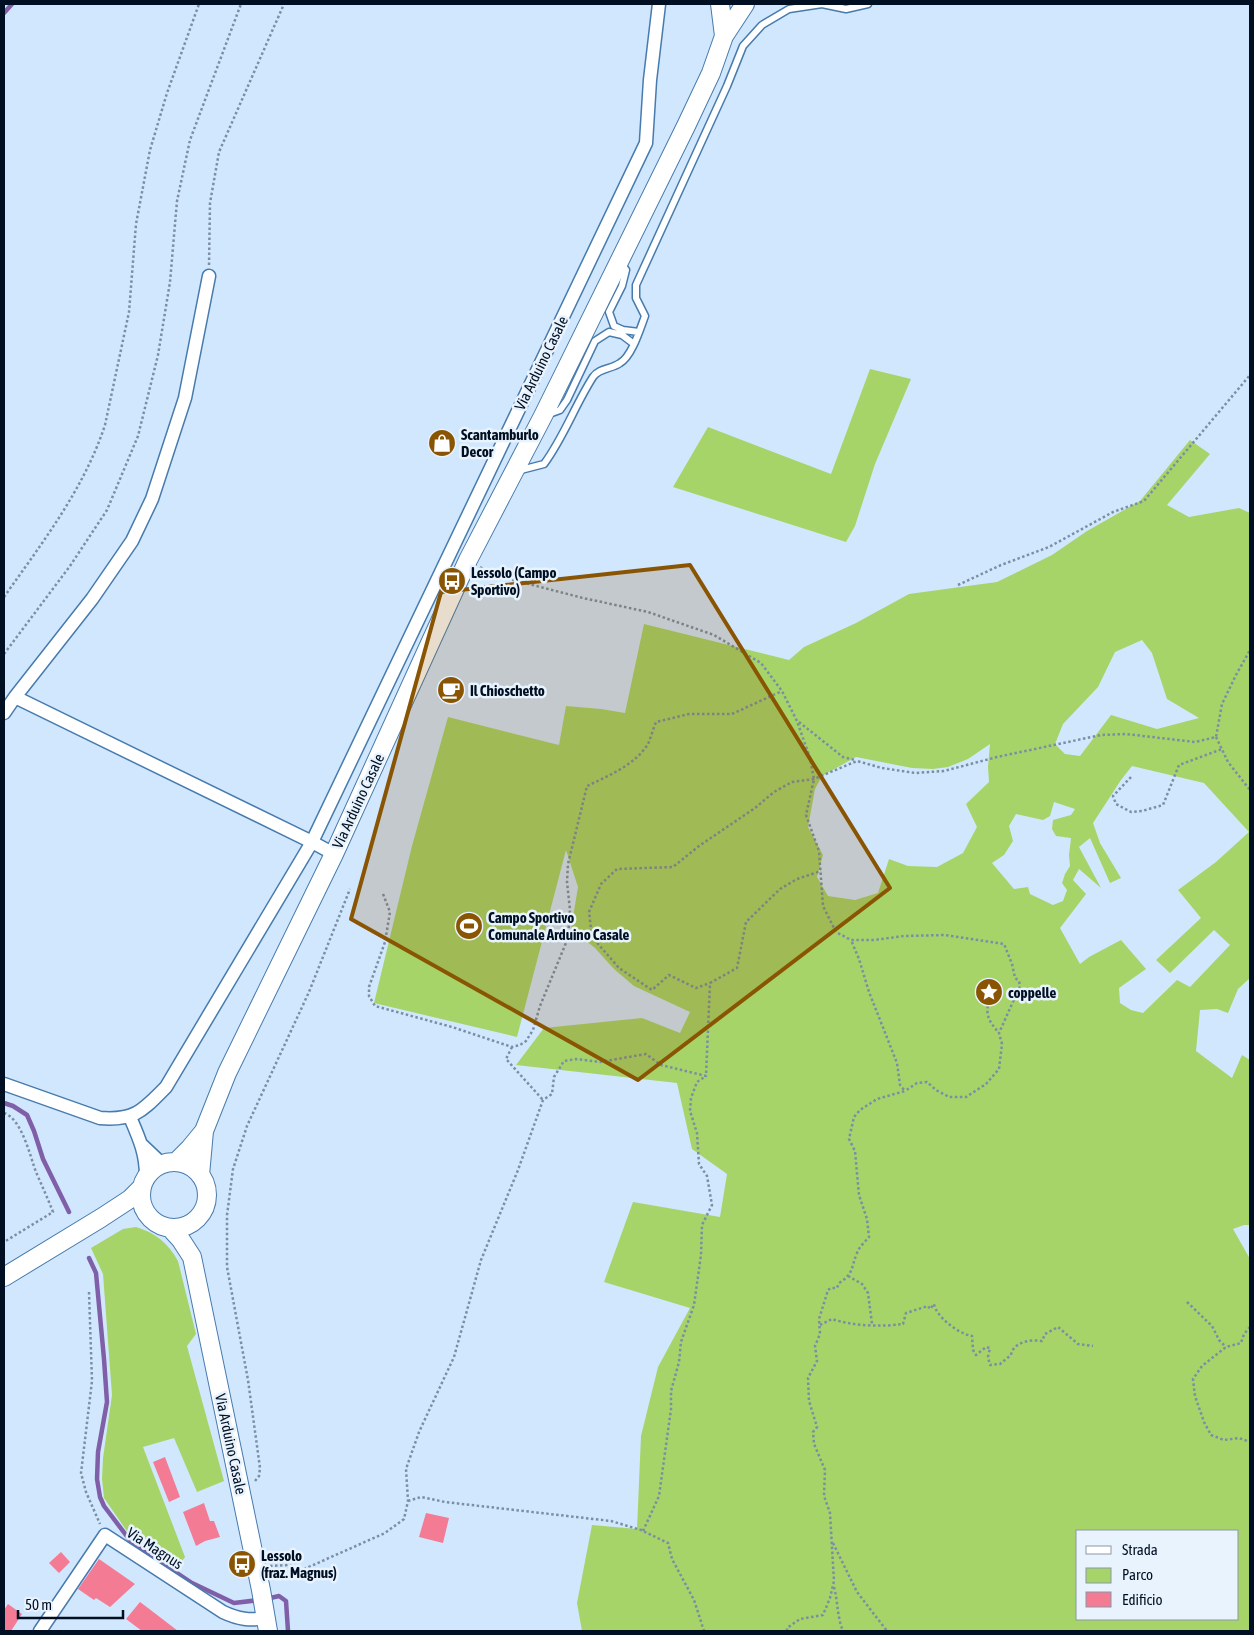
<svg xmlns="http://www.w3.org/2000/svg" width="1254" height="1635" font-family="'Asap Condensed',sans-serif">
  <style>
    .green { fill: #a6d469; fill-rule: evenodd }
    .lines { fill: none; stroke-linecap: round; stroke-linejoin: round }
    .stream { stroke: #805fa9; stroke-width: 4.5 }
    .building { fill: #f37b94 }
    .lane-casing { stroke: #477bad; stroke-width: 9 }
    .street-casing { stroke: #477bad; stroke-width: 15 }
    .secondary-casing { stroke: #477bad; stroke-width: 20 }
    .path { stroke: #7b8ea3; stroke-width: 2.5; stroke-dasharray: 2.5 2.5; stroke-linecap: butt }
    .lane { stroke: #fff; stroke-width: 6 }
    .street { stroke: #fff; stroke-width: 12 }
    .secondary { stroke: #fff; stroke-width: 18 }
    .marked { fill: #8a5503; fill-opacity: 0.2; stroke: #8a5503; stroke-width: 4; stroke-linejoin: round }
    .labels { text-anchor: middle; dominant-baseline: central; stroke-width: 5; stroke-linejoin: round; paint-order: stroke }
    .street-label { font-size: 15px; fill: #001022; stroke: #e8f3fe }
    .poi-label { font-size: 15px; font-weight: bold; fill: #001022; stroke: #e8f3fe; text-anchor: start }
  </style>
  <rect width="100%" height="100%" fill="#d1e7fe"/>
  <!-- green -->
  <path class="green" d="M 870,369 L 911,379 L 875,464 L 855,526 L 846,542 L 673,487 L 708,427 L 831,474 Z
    M 1190,440 L 1210,454 L 1167,505 L 1189,517 L 1239,508 L 1250,513 L 1250,978 L 1238,989 L 1228,1013 L 1217,1009 L 1200,1010 L 1196,1051 L 1232,1078 L 1242,1055 L 1250,1060 L 1250,1225 L 1244,1225 L 1233,1229 L 1250,1259 L 1250,1631 L 582,1631 L 577,1603 L 592,1525 L 637,1529 L 641,1436 L 658,1367 L 690,1308 L 604,1282 L 633,1202 L 720,1217 L 727,1174 L 692,1149 L 677,1083 L 516,1065 L 544,1028 L 642,1018 L 680,1033 L 690,1012 L 634,986 L 614,969 L 595,948 L 571,929 L 578,887 L 566,850 L 517,1037 L 374,1003 L 412,846 L 448,717 L 559,745 L 566,706 L 601,709 L 625,713 L 644,624 L 789,660 L 804,647 L 856,623 L 909,594 L 997,582 L 1052,555 L 1087,531 L 1140,501 ZM 1142,640 L 1152,653 L 1167,699 L 1199,718 L 1157,729 L 1111,715 L 1080,756 L 1065,754 L 1055,744 L 1063,724 L 1098,687 L 1115,652 ZM 990,744 L 988,767 L 989,782 L 966,804 L 977,827 L 963,853 L 937,867 L 908,866 L 889,859 L 878,893 L 855,900 L 828,896 L 817,877 L 823,855 L 808,827 L 815,789 L 822,776 L 856,757 L 912,768 L 933,769 L 948,767 L 968,759 ZM 1132,766 L 1204,783 L 1249,832 L 1216,862 L 1178,890 L 1201,918 L 1156,960 L 1170,973 L 1214,930 L 1230,945 L 1190,987 L 1177,980 L 1143,1013 L 1131,1010 L 1120,1003 L 1119,988 L 1146,969 L 1121,940 L 1089,957 L 1080,964 L 1060,928 L 1086,894 L 1073,880 L 1079,869 L 1101,888 L 1079,847 L 1090,838 L 1110,883 L 1121,878 L 1100,843 L 1093,823 L 1121,780 ZM 1054,802 L 1075,809 L 1071,815 L 1053,820 L 1052,829 L 1056,836 L 1071,838 L 1069,855 L 1070,866 L 1065,874 L 1062,883 L 1067,890 L 1063,901 L 1053,905 L 1030,894 L 1028,887 L 1014,889 L 992,863 L 1004,855 L 1013,841 L 1009,826 L 1016,814 L 1043,820 L 1050,816 ZM 1078,1531 L 1238,1531 L 1238,1619 L 1078,1619 Z
    M 136,1227 C 156,1233 168,1243 178,1261 L 196,1334 L 187,1346 L 224,1481 L 197,1492 L 174,1438 L 143,1447 L 185,1557 L 177,1568 L 131,1537 L 104,1498 L 102,1479 L 103,1458 L 112,1395 L 103,1274 L 91,1248 L 123,1229 Z"/>
  <g class="lines">
    <!-- stream -->
    <path class="stream" d="M 4,13 L 12,4
      M 4,1103 L 13,1106 L 27,1115 L 34,1131 L 43,1159 L 69,1212
      M 89,1258 L 96,1273 L 104,1359 L 107,1402 L 98,1452 L 97,1479 L 100,1497 L 104,1506 L 132,1543 L 192,1583 L 234,1603 L 259,1600
      M 266,1599 L 279,1596 L 286,1601 L 288,1631"/>
  </g>
  <!-- building -->
  <path class="building" d="M 165,1457 L 180,1497 L 169,1502 L 153,1462 Z
    M 204,1503 L 210,1521 L 214,1521 L 220,1537 L 205,1541 L 196,1546 L 183,1512 Z
    M 426,1513 L 449,1518 L 443,1543 L 419,1537 Z
    M 61,1552 L 70,1562 L 59,1573 L 49,1563 Z
    M 99,1559 L 135,1584 L 110,1607 L 96,1598 L 94,1600 L 78,1589 Z
    M 140,1602 L 148,1608 L 178,1631 L 142,1631 L 126,1619 Z
    M 8,1604 L 22,1614 L 11,1631 L 4,1631 L 4,1610 Z"/>
  <g class="lines">
    <!-- lane casing -->
    <g class="lane-casing">
      <path id="lane" d="M 621,264 L 626,270 L 622,286 L 609,312 L 614,326 L 623,330 L 639,332
        M 549,414 L 560,410 L 567,400 L 595,341 L 609,332 L 622,335 L 634,344
        M 517,471 L 544,464 C 564,437 575,405 593,377 C 599,368 612,369 620,363 C 632,356 640,329 645,316 L 636,298 L 636,285 L 727,86 L 743,46 L 762,25 L 789,9 L 822,4 L 846,9 L 868,4"/>
    </g>
    <!-- street casing -->
    <g class="street-casing">
      <path id="street" d="M 4,713 L 15,697 L 92,599 L 132,541 L 152,499 L 185,398 L 209,276
        M 334,854 L 312,842 L 646,143 L 650,80 L 659,4
        M 4,1084 L 100,1118 C 135,1121 143,1110 166,1087 L 312,842 L 15,697
        M 130,1117 C 139,1138 146,1153 146,1176
        M 142,1145 L 162,1164
        M 40,1631 L 105,1535 L 223,1612 C 238,1619 250,1621 266,1618"/>
    </g>
    <!-- secondary casing -->
    <g class="secondary-casing">
      <path id="secondary" d="M 720,4 L 724,36
        M141 1195a33 33 0 1 1 66 0a33 33 0 1 1-66 0Z
        M 176,1162 L 190,1148 L 204,1131 L 227,1073 L 334,854 L 468,560 L 543,416 L 686,126 L 711,73 L 724,36 L 745,4
        M 200,1175 L 204,1131
        M 170,1228 L 181,1240 L 192,1257 L 261,1590 L 268,1631
        M 4,1277 L 101,1218 L 130,1199 L 141,1188"/>
    </g>
    <!-- path -->
    <path class="path" d="M 209,265 L 210,203 L 219,152 L 284,4
      M 480,567 L 494,575 L 583,598 L 648,612 L 714,635 L 761,663 L 782,691 L 797,721 L 810,758 L 814,779 L 806,815 L 819,851 L 823,906 L 836,932 L 851,940 L 874,940 L 904,936 L 945,935 L 1004,944 L 1012,964 L 1015,978 L 1019,981 L 1020,986 L 999,1033 L 1002,1044 L 999,1069 L 986,1084 L 966,1097 L 949,1097 L 936,1090 L 927,1082 L 917,1083 L 905,1091
      M 958,585 L 1001,565 L 1049,547 L 1113,512 L 1144,501 L 1250,375
      M 4,597 C 42,543 84,489 105,425 L 129,312 L 136,224 L 150,150 L 167,93 L 199,4
      M 4,654 L 70,566 L 107,510 L 138,436 L 158,355 L 170,282 L 177,201 L 190,140 L 241,4
      M 799,722 L 843,757 L 855,760
      M 1216,737 L 1228,762 L 1250,790
      M 1131,777 L 1113,796 L 1116,804 L 1131,812 L 1142,811 L 1163,805 L 1179,765 L 1222,749
      M 383,894 L 390,912 L 385,942 L 369,987 L 369,996 L 375,1006 L 452,1027 L 512,1047 L 520,1045 L 526,1041 L 533,1030 L 540,1006 L 568,938 L 592,937 L 619,968 L 652,990 L 669,975 L 696,988 L 710,983
      M 592,937 L 589,912 L 601,884 L 617,869 L 673,867 L 699,846 L 755,808 L 774,792 L 792,782 L 814,779 L 857,761 L 882,768 L 915,773 L 944,771 L 997,757 L 1101,735 L 1126,734 L 1195,742 L 1216,737 L 1222,704 L 1236,675 L 1250,650
      M 568,938 L 570,910 L 567,882 L 568,864 L 587,786 C 608,776 635,765 648,744 C 651,737 653,729 656,722 L 689,714 L 732,714 L 782,691
      M 990,996 C 985,1014 987,1019 999,1033
      M 512,1047 L 506,1059 L 543,1100
      M 4,1113 C 22,1119 30,1156 36,1172 C 42,1186 48,1199 53,1212 L 4,1242
      M 848,1276 L 862,1284 L 868,1293 L 872,1324
      M 89,1292 L 92,1381 L 81,1473 L 86,1492 L 100,1524
      M 1187,1302 L 1212,1326 L 1219,1340 L 1226,1347
      M 820,1325 L 832,1319 C 852,1326 882,1327 903,1324 L 906,1313 L 928,1306 L 930,1309 L 934,1304 C 936,1317 959,1334 972,1336 L 973,1350 L 976,1355 L 986,1347 L 990,1348 L 988,1357 L 990,1365 L 1000,1364 L 1011,1355 C 1013,1342 1031,1339 1042,1341 L 1045,1334 L 1058,1327 L 1078,1344 L 1093,1346
      M 1250,1327 L 1244,1334 L 1241,1343 L 1226,1347 L 1202,1366 L 1193,1379 L 1195,1396 L 1204,1422 L 1211,1435 L 1224,1440 L 1239,1438 L 1250,1442
      M 255,1481 L 259,1476 L 260,1468 L 248,1380 L 227,1267 L 227,1215 L 233,1169 L 247,1126 L 309,992 L 350,889
      M 408,1501 L 421,1497 L 445,1502 L 611,1521 L 641,1530 L 668,1543 L 672,1559 L 694,1600 L 704,1631
      M 643,1531 L 659,1496 L 671,1409 L 671,1391 L 679,1362 L 681,1342 L 694,1305 L 701,1255 L 702,1225 L 712,1205 L 707,1176 L 699,1164 L 697,1133 L 690,1111 L 691,1098 L 697,1082 L 706,1076
      M 833,1543 L 857,1592 L 887,1631
      M 270,1566 L 289,1565 L 302,1570 L 385,1533 L 404,1519 L 408,1501 L 406,1469 L 419,1432 L 454,1357 L 481,1260 L 518,1170 L 543,1100 L 552,1094 L 554,1077 L 564,1061 L 576,1059 L 600,1062 L 646,1054 L 661,1065 L 706,1076 L 710,983 L 737,968 L 746,922 L 780,889 L 797,879 L 821,871
      M 834,1587 C 838,1602 837,1617 843,1631
      M 787,1631 L 787,1628 L 800,1619 L 823,1615 L 830,1598 L 834,1581 L 830,1513 L 824,1496 L 825,1470 L 814,1444 L 813,1432 L 817,1427 L 809,1401 L 808,1378 L 817,1361 L 815,1346 L 820,1334 L 819,1319 L 828,1290 L 831,1288 L 837,1288 L 839,1283 C 854,1274 851,1267 857,1253 C 859,1247 865,1242 869,1237 L 867,1219 L 859,1195 L 855,1151 L 849,1139 L 854,1117 L 860,1110 L 877,1099 L 905,1091 L 900,1085 L 897,1063 L 869,992 L 859,959 L 851,940"/>
    <!-- lane -->
    <use href="#lane" class="lane"/>
    <!-- street -->
    <use href="#street" class="street"/>
    <!-- secondary -->
    <use href="#secondary" class="secondary"/>
  </g>
  <!-- marked area -->
  <path class="marked" d="M 690,565 L 890,888 L 638,1080 L 351,919 L 441,592 Z"/>
  <!-- icons -->
  <defs>
    <g id="shop-disc" transform="scale(1.4375)"><circle r="9.5" fill="#8a5503" stroke="#e8f3fe"/><path d="M-5-2.5h2.3a2.7 3.5 0 0 1 5.4 0H5L5.5 6h-11ZM-1.5-2.5h3a1.5 2.3 0 0 0-3 0Z" fill="#fff"/></g>
    <g id="bus-disc" transform="scale(1.4375)"><circle r="9.5" fill="#8a5503" stroke="#e8f3fe"/><path d="M-5-6H5V4H4V6H2V4H-2V6H-4V4H-5ZM-3.5-4V0h7V-4ZM-3.5 1.2v1.5H-2V1.2ZM2 1.2v1.5H3.5V1.2Z" fill="#fff"/></g>
    <g id="cafe-disc" transform="scale(1.4375)"><circle r="9.5" fill="#8a5503" stroke="#e8f3fe"/><path d="M-5.5-4.5H6V0H3Q3 3.5 0 3.5H-2.5Q-5.5 3.5-5.5 0ZM3-3.2v2h1.7v-2ZM-6 4.5H4V6H-6Z" fill="#fff"/></g>
    <g id="stadium-disc" transform="scale(1.4375)"><circle r="9.5" fill="#8a5503" stroke="#e8f3fe"/><path d="M0-5a6.5 5 0 1 0 0 10a6.5 5 0 1 0 0-10ZM-3.5-1.8h7v3.6h-7Z" fill="#fff"/></g>
    <g id="sight-disc" transform="scale(1.4375)"><circle r="9.5" fill="#8a5503" stroke="#e8f3fe"/><path d="M0-6L1.8-2.2L6-1.7L2.9 1.2L3.7 5.4L0 3.3L-3.7 5.4L-2.9 1.2L-6-1.7L-1.8-2.2Z" fill="#fff"/></g>
  </defs>
  <g fill-rule="evenodd">
    <use href="#shop-disc" x="442" y="443"/>
    <use href="#bus-disc" x="452" y="581"/>
    <use href="#cafe-disc" x="451" y="690"/>
    <use href="#stadium-disc" x="469" y="926"/>
    <use href="#sight-disc" x="989" y="992"/>
    <use href="#bus-disc" x="242" y="1564"/>
  </g>
  <g class="labels">
    <!-- street labels -->
    <g class="street-label">
      <text transform="translate(541 363) rotate(-64)">Via Arduino Casale</text>
      <text transform="translate(358 801) rotate(-65)">Via Arduino Casale</text>
      <text transform="translate(231 1444) rotate(78)">Via Arduino Casale</text>
      <text transform="translate(155 1548) rotate(33)">Via Magnus</text>
    </g>
    <!-- poi labels -->
    <g class="poi-label">
      <text x="461" y="434">Scantamburlo<tspan x="461" dy="17">Decor</tspan></text>
      <text x="471" y="572">Lessolo (Campo<tspan x="471" dy="17">Sportivo)</tspan></text>
      <text x="470" y="690">Il Chioschetto</text>
      <text x="488" y="917">Campo Sportivo<tspan x="488" dy="17">Comunale Arduino Casale</tspan></text>
      <text x="1008" y="992">coppelle</text>
      <text x="261" y="1555">Lessolo<tspan x="261" dy="17">(fraz. Magnus)</tspan></text>
    </g>
  </g>
  <!-- border -->
  <rect width="1254" height="1635" fill="none" stroke="#001022" stroke-width="10"/>
  <!-- legend -->
  <rect x="1076" y="1530" width="162" height="90" fill="#e8f3fe" stroke="#8b98a6"/>
  <rect x="1086" y="1546" width="25" height="8" fill="#ffffff" stroke="#8b98a6"/>
  <text x="1122" y="1555" font-size="15" fill="#001022">Strada</text>
  <rect x="1086" y="1568" width="25" height="15" fill="#a6d469" stroke="#8b98a6"/>
  <text x="1122" y="1580" font-size="15" fill="#001022">Parco</text>
  <rect x="1086" y="1592" width="25" height="15" fill="#f37b94" stroke="#8b98a6"/>
  <text x="1122" y="1605" font-size="15" fill="#001022">Edificio</text>
  <!-- scale -->
  <path d="M18 1610v8h105v-8" fill="none" stroke="#001022" stroke-width="2.5"/>
  <text x="25" y="1610" font-size="15" fill="#001022" stroke="#e8f3fe" stroke-width="4" paint-order="stroke">50 m</text>
</svg>
